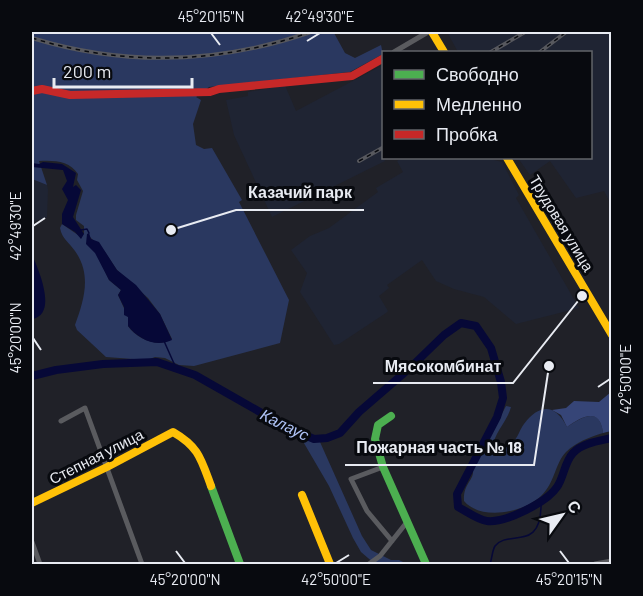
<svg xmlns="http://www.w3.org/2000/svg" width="643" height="596" font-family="Barlow,sans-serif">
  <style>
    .built { fill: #1f2433 }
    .green { fill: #2a3860; fill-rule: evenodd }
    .forest { fill: #364577 }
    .water { fill: #060837 }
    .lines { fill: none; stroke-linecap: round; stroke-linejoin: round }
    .stream { stroke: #060837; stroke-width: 1.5 }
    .river { stroke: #060837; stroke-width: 8 }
    .street { stroke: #5a5b5f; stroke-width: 5 }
    .fast { stroke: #4caf50; stroke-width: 8 }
    .slow { stroke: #ffc107; stroke-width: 8 }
    .jam { stroke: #c62828; stroke-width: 8 }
    .rail-casing { stroke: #57585e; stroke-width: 4 }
    .rail { stroke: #080a0f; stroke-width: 1.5; stroke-dasharray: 4.5; stroke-linecap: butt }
    .ticks { fill: none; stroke: #e8ebf2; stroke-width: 2 }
    .labels { text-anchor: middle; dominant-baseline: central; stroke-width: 6; stroke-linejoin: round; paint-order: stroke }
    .street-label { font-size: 15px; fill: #e8ebf2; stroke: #080a0f }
    .water-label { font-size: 16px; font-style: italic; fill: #afc3f6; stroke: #080a0f }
    .leader { fill: none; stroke: #e8ebf2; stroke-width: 2 }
    .callout-dot { fill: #e8ebf2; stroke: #080a0f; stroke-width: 2 }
    .callout-label { font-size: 16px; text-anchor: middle; font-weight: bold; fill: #e8ebf2; stroke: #080a0f; stroke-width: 6; stroke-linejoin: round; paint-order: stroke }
    .neatline { fill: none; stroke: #e8ebf2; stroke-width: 2 }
    .ticks-label { font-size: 15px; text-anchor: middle; fill: #e8ebf2 }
  </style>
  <rect width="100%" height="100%" fill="#202128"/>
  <!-- built -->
  <path class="built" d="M 443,32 L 611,32 L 611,204 L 604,191 L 576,198 L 550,161 L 530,175 L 518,158 L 590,158 L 590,52 L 458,52 L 447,32 L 444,33 Z
    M 383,65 L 384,158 L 385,161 L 272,217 L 234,135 L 226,100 L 248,96 L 248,92 L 282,86 L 284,83 L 296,111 Z
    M 402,158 L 492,158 L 494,160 L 502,162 L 519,195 L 516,198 L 579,308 L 516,324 L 484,297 L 454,289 L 436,281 L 422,260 L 387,285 L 389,288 L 379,296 L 388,311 L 386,313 L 339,344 L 334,345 L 300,292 L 307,273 L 291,250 L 310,236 L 329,228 L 378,192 L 376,188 L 403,172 L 397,161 Z
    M 32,179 L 47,185 L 48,190 L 47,217 L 32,222 Z"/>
  <!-- green -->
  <path class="green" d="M 32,32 L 337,32 L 334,33 L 345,53 L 355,58 L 381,45 L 383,54 L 350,72 L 209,87 L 196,97 L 201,100 L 193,124 L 196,145 L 204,149 L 212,148 L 242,200 L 239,202 L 289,300 L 280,343 L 194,366 L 179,365 L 165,358 L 155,357 L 147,360 L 106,357 L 77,330 L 75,325 C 84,300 92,275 75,251 C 69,242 62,239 60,228 L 62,224 L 78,235 L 84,234 L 84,226 L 76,220 L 76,215 L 83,191 L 77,180 L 78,174 C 70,161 54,160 39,161 L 47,185 L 32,179 ZM 87,234 L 105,252 L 117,270 L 148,298 L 160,314 L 172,339 C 157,348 137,339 128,326 L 128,317 L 118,295 L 121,290 L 109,280 Z
    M 506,406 L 511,407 C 507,423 491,435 493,452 C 497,451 511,444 514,441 C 518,437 520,429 524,424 C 539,404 555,403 567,427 C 582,417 600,406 603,433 C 590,437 576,442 566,452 C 555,463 555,483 541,496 C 523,513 481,521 464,501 C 463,483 474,481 473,470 Z
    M 301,438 L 320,442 L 362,536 L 371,550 L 391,560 L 399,560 L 407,564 L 375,564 L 361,552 L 353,538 L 329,486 Z"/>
  <!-- forest -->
  <path class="forest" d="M 611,392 L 611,431 L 603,433 C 600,406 581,417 567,427 L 561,415 L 552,410 L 566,408 L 574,401 L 599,402 Z"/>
  <!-- water -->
  <path class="water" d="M 43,162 L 62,164 L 76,173 L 73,187 L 76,185 L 81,190 L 73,217 L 84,234 L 81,239 L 75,232 L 62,224 L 62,214 L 68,200 L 62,189 L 67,181 L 63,170 L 32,167 L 32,163 L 39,164 Z
    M 89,233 L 91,239 L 99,242 L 117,270 L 136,285 L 160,314 L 172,340 C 156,348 138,339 128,326 L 128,317 L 124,315 L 124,307 L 118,295 L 121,290 L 109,280 L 95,253 L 86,244 L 87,234 Z
    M 32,255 C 39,270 58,315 32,319 Z"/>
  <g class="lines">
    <!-- stream -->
    <path class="stream" d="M 81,230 L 87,229 L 89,233
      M 164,341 L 176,368
      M 490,564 C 492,559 492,551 495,546 C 508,529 542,553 541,503"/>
    <!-- river -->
    <path class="river" d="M 32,376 L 56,370 L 103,364 L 157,362 L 195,375 L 288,428 L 314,439 L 327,438 L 340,433 L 359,412 L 411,367 L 444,335 L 461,323 L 476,326 L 491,348 L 501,382 L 503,398 L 497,417 L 457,494 L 458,507 C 466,511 478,520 487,521 C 506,523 547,502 557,487 C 564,477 564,463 573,453 C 582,443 599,441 612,438"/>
    <!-- street -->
    <path class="street" d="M 394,52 L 428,32
      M 61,421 L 85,408 L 142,564
      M 383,467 L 351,479 L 367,511 L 392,541
      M 32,542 L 40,564
      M 369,564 L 380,556 L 407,522
      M 595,564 L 612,561"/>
    <!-- fast -->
    <path class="fast" d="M 391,416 L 378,425 L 375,439 L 383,467 L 426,564
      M 211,486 L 240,564"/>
    <!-- slow -->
    <path class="slow" d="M 432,32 L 444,52
      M 507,158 L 612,335
      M 302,495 L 330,564
      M 32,503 L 107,467 L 173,432 C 199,447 201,459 211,486"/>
    <!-- jam -->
    <path class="jam" d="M 32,91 L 42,89 L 70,95 L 210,92 L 219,89 L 352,76 L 384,58"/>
    <!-- rail casing -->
    <g class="rail-casing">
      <path id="rail" d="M 32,38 C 126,67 218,64 311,32
        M 491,52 L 525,32
        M 540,52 L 566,32
        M 359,161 L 384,147"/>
    </g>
    <!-- rail -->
    <use href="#rail" class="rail"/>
  </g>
  <!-- ticks -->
  <path class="ticks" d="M 211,33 L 220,45M 307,41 L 320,33M 33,226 L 45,218M 33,338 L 41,350M 598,387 L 610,379M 176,551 L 185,563M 560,551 L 569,563M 336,563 L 349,555"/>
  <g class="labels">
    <!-- street labels -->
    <g class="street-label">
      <text transform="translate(562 223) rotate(59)">Трудовая улица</text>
      <text transform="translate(96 456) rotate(-27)">Степная улица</text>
    </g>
    <!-- water labels -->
    <g class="water-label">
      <text transform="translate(285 424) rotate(26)">Калаус</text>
    </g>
  </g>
  <!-- callouts -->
  <path class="leader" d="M171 230L236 210H364M582 296L513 383H373M549 366L534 465H345"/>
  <g class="callout-dot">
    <circle cx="171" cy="230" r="6"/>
    <circle cx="582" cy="296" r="6"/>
    <circle cx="549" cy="366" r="6"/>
  </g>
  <g class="callout-label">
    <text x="300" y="198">Казачий парк</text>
    <text x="443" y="372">Мясокомбинат</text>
    <text x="439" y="453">Пожарная часть № 18</text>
  </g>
  <!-- border -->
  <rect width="643" height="596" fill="none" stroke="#080a0f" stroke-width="66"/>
  <!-- legend -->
  <rect x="382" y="51" width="210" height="108" fill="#080a0f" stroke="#62646a" stroke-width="1.5"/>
  <rect x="394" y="70" width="30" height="9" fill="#4caf50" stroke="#62646a" stroke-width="1.5"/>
  <text x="436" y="81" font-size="18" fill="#e8ebf2">Свободно</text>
  <rect x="394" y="100" width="30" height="9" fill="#ffc107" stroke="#62646a" stroke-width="1.5"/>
  <text x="436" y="111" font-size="18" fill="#e8ebf2">Медленно</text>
  <rect x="394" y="130" width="30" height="9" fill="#c62828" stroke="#62646a" stroke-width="1.5"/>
  <text x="436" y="141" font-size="18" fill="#e8ebf2">Пробка</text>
  <!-- north arrow -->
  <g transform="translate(562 515) rotate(56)" stroke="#080a0f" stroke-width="4.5" paint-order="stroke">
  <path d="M0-4.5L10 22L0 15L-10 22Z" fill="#e8ebf2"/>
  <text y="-9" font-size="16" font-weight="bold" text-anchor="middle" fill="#e8ebf2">С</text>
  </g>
  <!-- scale -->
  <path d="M54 78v9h138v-9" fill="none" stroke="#e8ebf2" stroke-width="3"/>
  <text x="63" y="78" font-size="18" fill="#e8ebf2" stroke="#080a0f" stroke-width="4.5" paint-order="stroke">200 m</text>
  <rect x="33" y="33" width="577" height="530" class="neatline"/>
  <g class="ticks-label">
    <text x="211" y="22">45°20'15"N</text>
    <text x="320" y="22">42°49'30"E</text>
    <text transform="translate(16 226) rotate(-90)" y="5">42°49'30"E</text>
    <text transform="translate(16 338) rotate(-90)" y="5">45°20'00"N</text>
    <text transform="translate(626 379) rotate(-90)" y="5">42°50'00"E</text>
    <text x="185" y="585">45°20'00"N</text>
    <text x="336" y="585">42°50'00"E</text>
    <text x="569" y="585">45°20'15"N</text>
  </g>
</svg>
